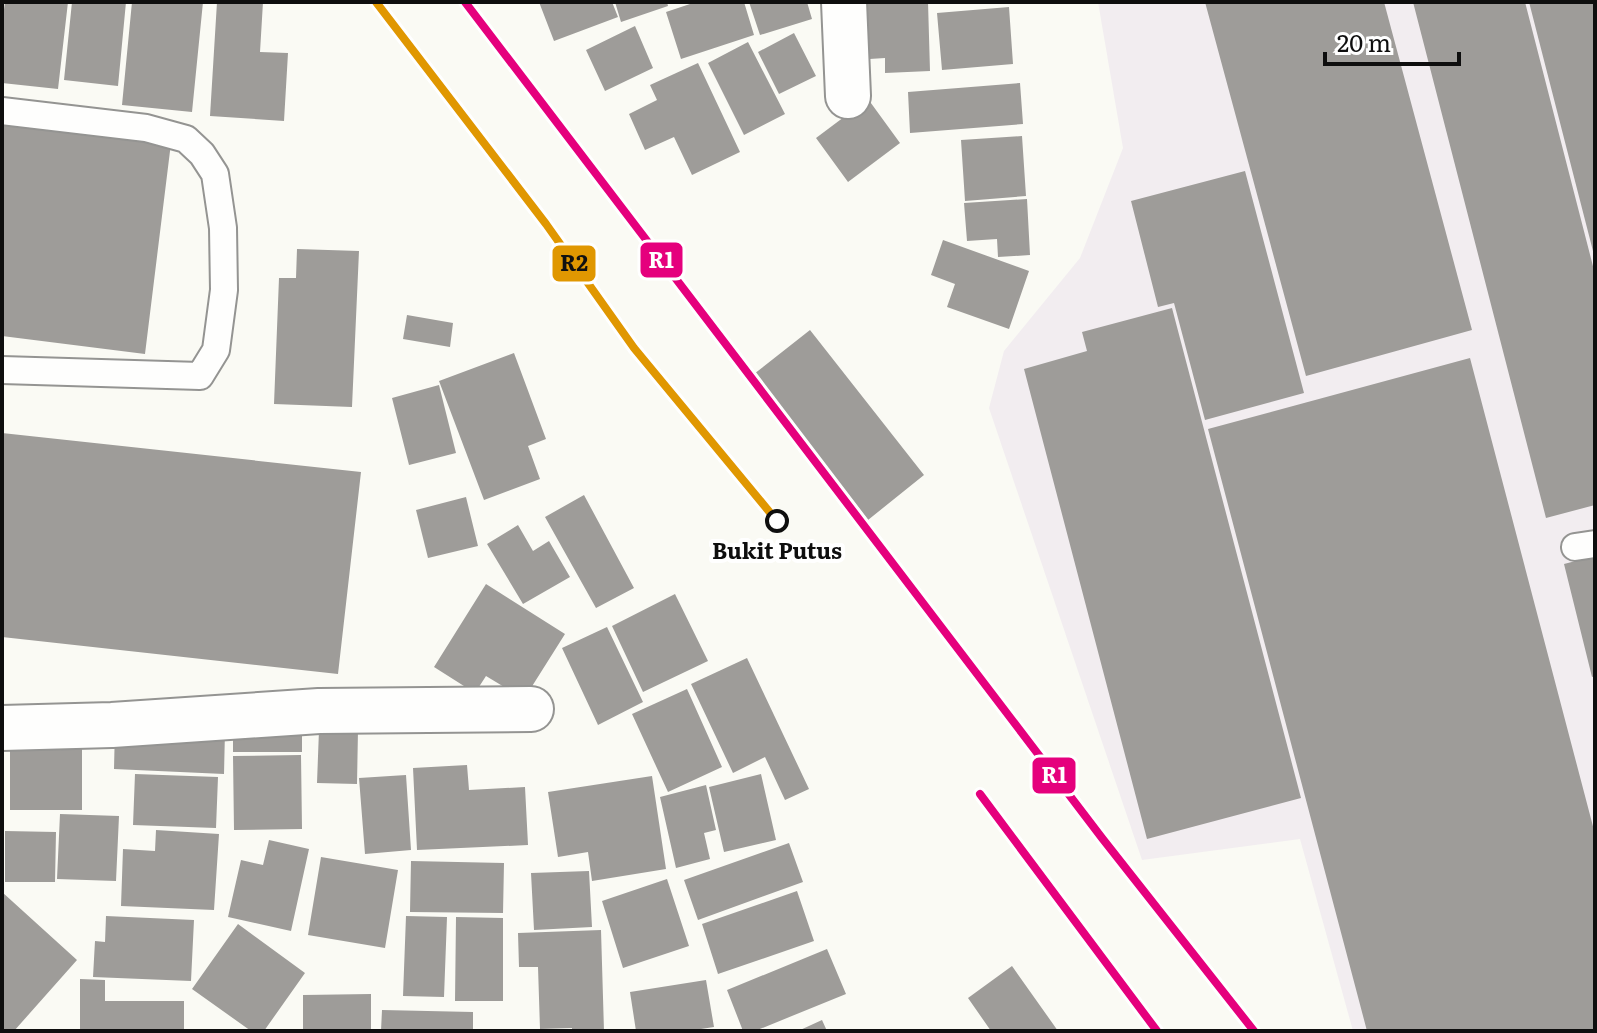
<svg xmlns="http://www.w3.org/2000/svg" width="1597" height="1033" font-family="Literata,serif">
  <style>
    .industrial { fill: #f2edf0 }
    .building { fill: #9e9c99 }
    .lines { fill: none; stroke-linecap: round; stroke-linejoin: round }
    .service-casing { stroke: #949492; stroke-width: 30 }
    .minor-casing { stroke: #949492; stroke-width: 48 }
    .service { stroke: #fefefd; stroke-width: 26 }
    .minor { stroke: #fefefd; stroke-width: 44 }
    .rail-1-casing { stroke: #fff; stroke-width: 14 }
    .rail-2-casing { stroke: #fff; stroke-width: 14 }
    .rail-1 { stroke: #e5007d; stroke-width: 8 }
    .rail-2 { stroke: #e09701; stroke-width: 8 }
    .stop-dot { fill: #fff; stroke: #0e0e0e; stroke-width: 4 }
    .labels { text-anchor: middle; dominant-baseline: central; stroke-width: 8; stroke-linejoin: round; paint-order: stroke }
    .stop-label { font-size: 22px; font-weight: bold; fill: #0e0e0e; stroke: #fff }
    .line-badge { stroke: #fff; stroke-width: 3 }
    .badge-label { font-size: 22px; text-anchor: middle; font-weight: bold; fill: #fff }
    .pale-badge-label { font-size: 22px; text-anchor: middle; font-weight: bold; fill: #111 }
  </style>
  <rect width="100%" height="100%" fill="#fafaf4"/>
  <!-- industrial -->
  <path class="industrial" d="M 1098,2 L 1595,2 L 1595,1031 L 1353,1031 L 1300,839 L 1142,860 L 989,408 L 1004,351 L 1080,258 L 1123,148 Z"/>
  <!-- building -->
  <path class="building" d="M 5,2 L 68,2 L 58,89 L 2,83 L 2,24 Z
    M 72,2 L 126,2 L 118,86 L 64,80 Z
    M 132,2 L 203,2 L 192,112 L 122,105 Z
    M 217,2 L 263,2 L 260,52 L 288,53 L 284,121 L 210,116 Z
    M 539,2 L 612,2 L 618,17 L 554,41 Z
    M 615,2 L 667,2 L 668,6 L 621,22 Z
    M 696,2 L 744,2 L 754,35 L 681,59 L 666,12 Z
    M 749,2 L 807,2 L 812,19 L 760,35 Z
    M 901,2 L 928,2 L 930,71 L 885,73 L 885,58 L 854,60 L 851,5 Z
    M 1205,2 L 1384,2 L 1472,330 L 1306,376 Z
    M 1413,2 L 1525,2 L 1595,274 L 1595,505 L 1546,518 Z
    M 1529,2 L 1595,2 L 1595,254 L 1594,255 Z
    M 1009,7 L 1013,64 L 942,70 L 937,13 Z
    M 635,26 L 653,68 L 605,91 L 586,50 Z
    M 794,33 L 816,76 L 779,94 L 758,52 Z
    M 748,42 L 785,114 L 744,135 L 708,63 Z
    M 698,63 L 740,152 L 692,175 L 674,137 L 645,150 L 629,114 L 657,100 L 650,85 Z
    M 1020,83 L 1023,124 L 910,133 L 908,92 Z
    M 868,99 L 900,143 L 848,182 L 816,138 Z
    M 2,122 L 171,143 L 145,354 L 2,336 Z
    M 1022,136 L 1026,196 L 965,201 L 961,140 Z
    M 1245,171 L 1304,393 L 1205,420 L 1174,303 L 1158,307 L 1131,201 Z
    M 1027,199 L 1030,255 L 998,257 L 997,239 L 967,241 L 964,203 Z
    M 943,240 L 1029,271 L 1009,329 L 947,307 L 955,284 L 931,275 Z
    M 297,249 L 359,251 L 352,407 L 274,404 L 279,278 L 296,278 Z
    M 1172,308 L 1301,798 L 1147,839 L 1024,369 L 1087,351 L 1082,332 Z
    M 407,315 L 453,323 L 450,347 L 403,339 Z
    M 810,330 L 924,475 L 868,520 L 754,374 Z
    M 514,353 L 546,439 L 528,446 L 540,479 L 484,500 L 439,381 Z
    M 1470,358 L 1595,834 L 1595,1031 L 1367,1031 L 1208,429 Z
    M 439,385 L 456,453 L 409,465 L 392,398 Z
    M 2,433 L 361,472 L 338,674 L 2,637 Z
    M 584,495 L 634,588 L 596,608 L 545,517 Z
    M 466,497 L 478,546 L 428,558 L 416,510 Z
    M 518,525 L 533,551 L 549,541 L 570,577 L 523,604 L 487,544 Z
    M 1595,556 L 1595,676 L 1592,677 L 1564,564 Z
    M 486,584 L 565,634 L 524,699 L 486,676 L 475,693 L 434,667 Z
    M 675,594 L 708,661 L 643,692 L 612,626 Z
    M 607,627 L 643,702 L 598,725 L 562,648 Z
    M 747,658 L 809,789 L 785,800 L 765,757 L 733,773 L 691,684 Z
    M 687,689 L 722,767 L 668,792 L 632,714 Z
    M 302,719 L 302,752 L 233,752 L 233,721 Z
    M 115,727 L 225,731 L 224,774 L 114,769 Z
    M 319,730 L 358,730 L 357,784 L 317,783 Z
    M 10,734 L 82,734 L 82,810 L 10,810 Z
    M 301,755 L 302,829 L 234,830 L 233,756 Z
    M 467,765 L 469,790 L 525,787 L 528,845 L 417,850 L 413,768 Z
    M 135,774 L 218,777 L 216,828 L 133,825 Z
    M 761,774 L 776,840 L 724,852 L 709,787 Z
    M 406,775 L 411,850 L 365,854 L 359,778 Z
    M 652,776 L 666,869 L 592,881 L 588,852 L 558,857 L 548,792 Z
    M 706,785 L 716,830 L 704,833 L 710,859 L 676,868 L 660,797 Z
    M 60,814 L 119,816 L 116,881 L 57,879 Z
    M 156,830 L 219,834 L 214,910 L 121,906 L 123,849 L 155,851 Z
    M 5,831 L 56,832 L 55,882 L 5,882 Z
    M 269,840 L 309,849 L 291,931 L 228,917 L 241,860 L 263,865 Z
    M 789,843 L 803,882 L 698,920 L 684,880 Z
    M 321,857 L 398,870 L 385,948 L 308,935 Z
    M 411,861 L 504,863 L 503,913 L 410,912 Z
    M 589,871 L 592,927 L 534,930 L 531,873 Z
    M 667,879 L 689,946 L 623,968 L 602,901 Z
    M 797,891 L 814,941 L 718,974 L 702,924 Z
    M 2,892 L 77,960 L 14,1031 L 2,1031 Z
    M 106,916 L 194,920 L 191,981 L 93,977 L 95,941 L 105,942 Z
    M 406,916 L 447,917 L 444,997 L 403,996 Z
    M 456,917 L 503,918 L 503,1001 L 455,1001 Z
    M 238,924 L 305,973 L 264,1031 L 251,1031 L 192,989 Z
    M 601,930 L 604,1031 L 572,1031 L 572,1028 L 540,1029 L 538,967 L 519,967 L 518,933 Z
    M 827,949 L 846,994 L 755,1031 L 743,1031 L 727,990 Z
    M 1012,966 L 1058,1031 L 991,1031 L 968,998 Z
    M 80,979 L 105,980 L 105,1001 L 184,1001 L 184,1031 L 80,1031 Z
    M 706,980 L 714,1027 L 688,1031 L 636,1031 L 630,992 Z
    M 371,994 L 371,1031 L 303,1031 L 303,995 Z
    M 382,1010 L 473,1012 L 473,1031 L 381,1031 Z
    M 822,1020 L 827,1031 L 798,1031 Z"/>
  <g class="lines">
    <!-- service casing -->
    <g class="service-casing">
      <path id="service" d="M 2,111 L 146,128 L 186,139 L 202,154 L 215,174 L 223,228 L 224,290 L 216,350 L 200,376 L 2,370
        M 1575,547 L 1595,544"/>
    </g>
    <!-- minor casing -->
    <g class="minor-casing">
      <path id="minor" d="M 844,2 L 848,96
        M 2,728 L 112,725 L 319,711 L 531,709"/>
    </g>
    <!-- service -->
    <use href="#service" class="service"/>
    <!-- minor -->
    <use href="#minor" class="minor"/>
    <!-- rail-1 casing -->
    <g class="rail-1-casing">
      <path id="rail-1" d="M 465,2 L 1102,838 L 1254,1031
        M 980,794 L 1157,1031"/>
    </g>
    <!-- rail-2 casing -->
    <g class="rail-2-casing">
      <path id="rail-2" d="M 376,2 L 546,224 L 634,348 L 777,521"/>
    </g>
    <!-- rail-1 -->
    <use href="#rail-1" class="rail-1"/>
    <!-- rail-2 -->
    <use href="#rail-2" class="rail-2"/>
  </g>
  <!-- markers -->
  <circle class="stop-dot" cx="777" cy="521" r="10"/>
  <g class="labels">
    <!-- stop labels -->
    <g class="stop-label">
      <text x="777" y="549">Bukit Putus</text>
    </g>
  </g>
  <g class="line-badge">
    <rect x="639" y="241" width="45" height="38" rx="8" fill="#e5007d"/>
    <rect x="551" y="244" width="46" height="39" rx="8" fill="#e09701"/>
    <rect x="1031" y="756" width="46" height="39" rx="8" fill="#e5007d"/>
  </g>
  <g class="badge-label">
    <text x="661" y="268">R1</text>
    <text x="1054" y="783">R1</text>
  </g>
  <g class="pale-badge-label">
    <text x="574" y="271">R2</text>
  </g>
  <!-- border -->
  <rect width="1597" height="1033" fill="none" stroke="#0e0e0e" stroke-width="8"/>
  <!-- scale -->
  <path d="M1325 52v12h134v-12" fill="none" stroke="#0e0e0e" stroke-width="4"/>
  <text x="1337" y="52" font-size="24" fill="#0e0e0e" stroke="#ffffff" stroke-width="6" paint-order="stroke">20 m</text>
</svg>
